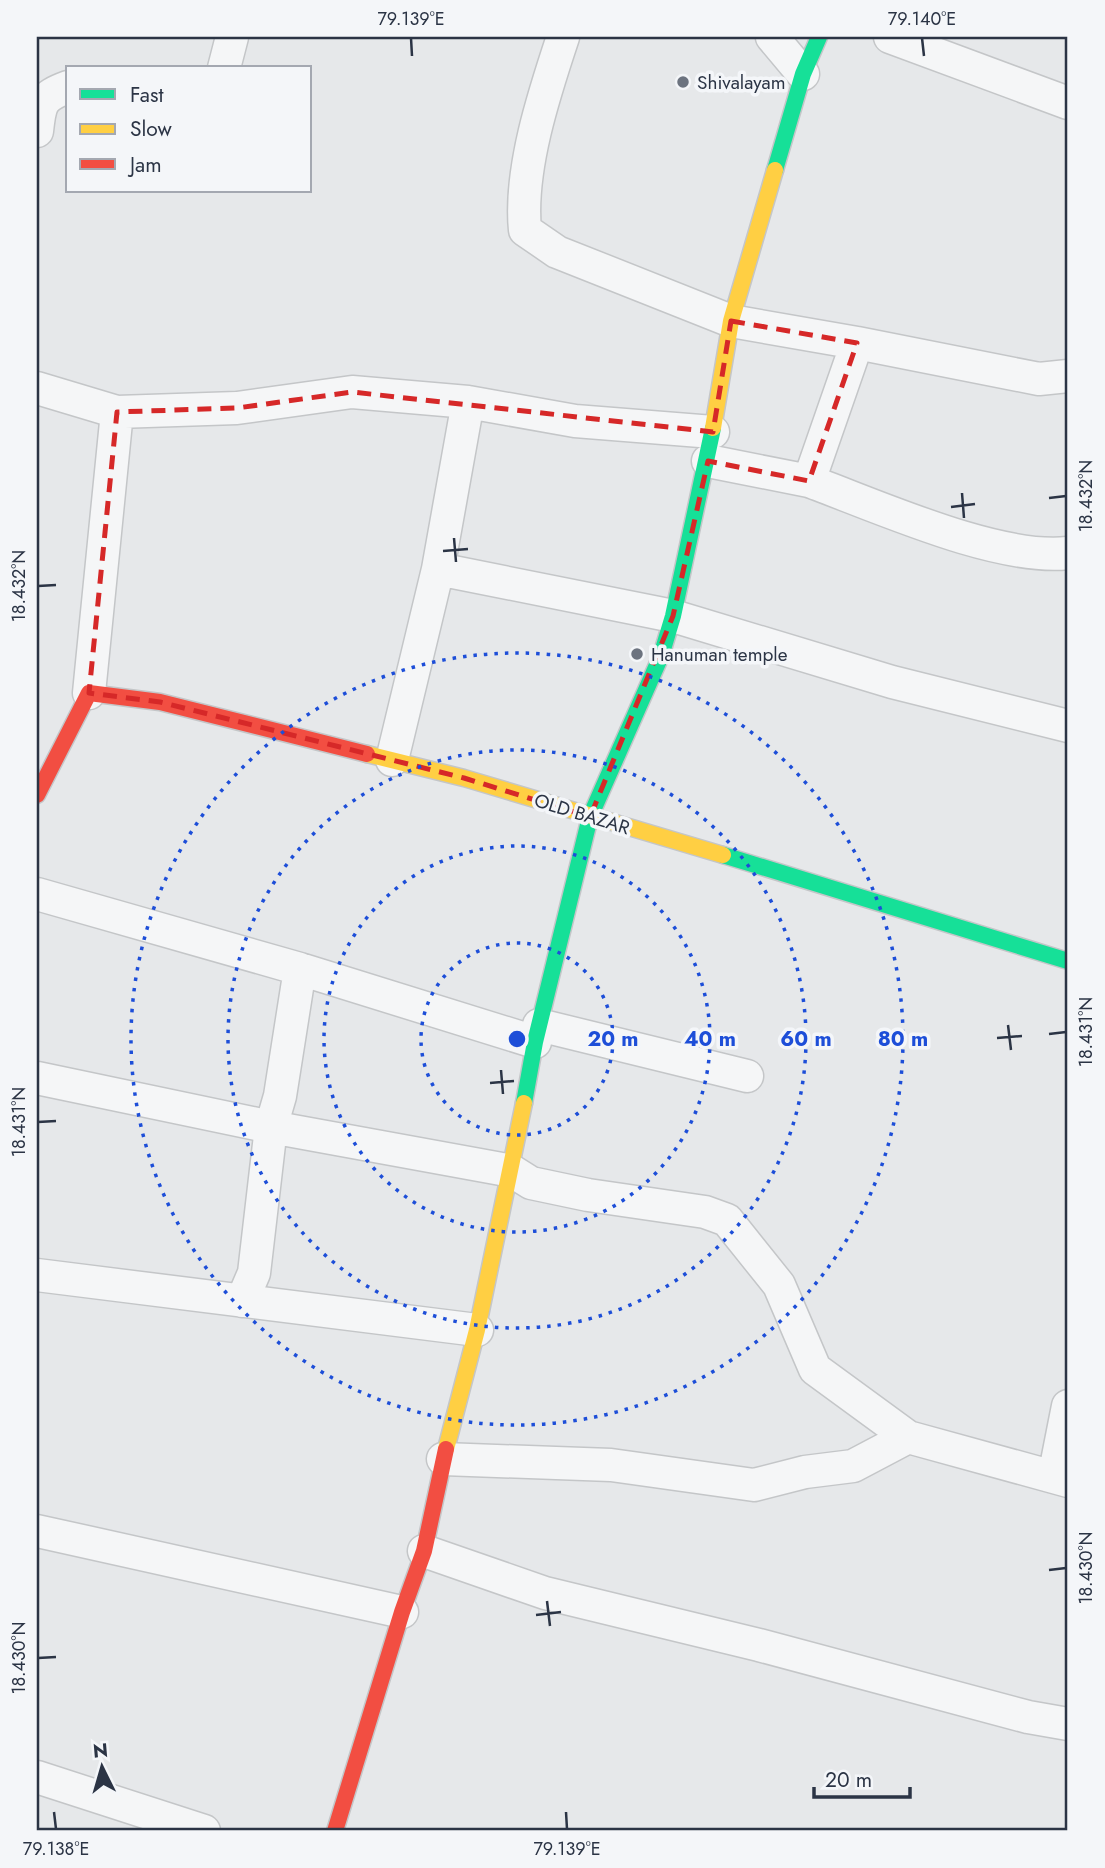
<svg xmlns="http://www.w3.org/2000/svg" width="1105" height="1868" font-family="Jost,sans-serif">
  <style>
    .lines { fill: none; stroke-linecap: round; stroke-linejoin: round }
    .street-casing { stroke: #c4c6c8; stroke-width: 35 }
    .fast-casing { stroke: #c4c6c8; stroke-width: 19 }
    .slow-casing { stroke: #c4c6c8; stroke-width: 19 }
    .jam-casing { stroke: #c4c6c8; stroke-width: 19 }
    .street { stroke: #f5f6f7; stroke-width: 32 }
    .fast { stroke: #16e098; stroke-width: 16 }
    .slow { stroke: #ffcf43; stroke-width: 16 }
    .jam { stroke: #f24e42; stroke-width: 16 }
    .marked { fill: none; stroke: #d62828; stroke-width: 5; stroke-dasharray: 14 9; stroke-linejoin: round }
    .ticks { fill: none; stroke: #2b3445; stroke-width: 2.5 }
    .ring { fill: none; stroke: #1d4ed8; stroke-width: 3.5; stroke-dasharray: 3.5 7 }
    .poi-dot { fill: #6c737f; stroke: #f4f6f9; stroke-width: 2.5 }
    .labels { text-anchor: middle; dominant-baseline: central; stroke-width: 7; stroke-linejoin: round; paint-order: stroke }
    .poi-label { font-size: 19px; fill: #2b3445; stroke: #f4f6f9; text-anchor: start }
    .street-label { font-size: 19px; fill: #2b3445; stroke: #f4f6f9 }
    .centre { fill: #1d4ed8; stroke: #f4f6f9; stroke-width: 3.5 }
    .ring-label { font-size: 21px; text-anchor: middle; font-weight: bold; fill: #1d4ed8; stroke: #f4f6f9; stroke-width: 7; stroke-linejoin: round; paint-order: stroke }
    .neatline { fill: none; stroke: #2b3445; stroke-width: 2.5 }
    .ticks-label { font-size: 18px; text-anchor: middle; fill: #2b3445 }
  </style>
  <rect width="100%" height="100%" fill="#e6e8ea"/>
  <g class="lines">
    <!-- street casing -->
    <g class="street-casing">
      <path id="street" d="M 563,37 C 544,94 519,170 525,230 L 557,252 L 731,321 L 857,343 L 809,481 L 708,461
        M 772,37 L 803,74
        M 890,37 L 1068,103
        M 224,68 L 232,37
        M 37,131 C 40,103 41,97 68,87
        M 857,343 L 1039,379 L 1068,376
        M 37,388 L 117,412 L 237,408 L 352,392 L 468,402 L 575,421 L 713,432
        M 809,481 C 877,506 998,561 1068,553
        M 438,569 L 673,616 L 892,682 L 1068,726
        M 89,693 L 117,412
        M 392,760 L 438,569 L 468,402
        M 37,894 L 300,969 L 535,1042
        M 539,1025 L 747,1076
        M 37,1078 L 271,1127 L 512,1171 L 531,1183 L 588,1195 L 705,1212 L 727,1220 L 779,1285 L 815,1369 L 908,1437 L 1068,1481
        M 37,1275 L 477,1330
        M 242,1301 L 254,1273 L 271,1127 L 280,1096 L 300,969
        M 443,1459 L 611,1465 L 754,1485 L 805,1472 L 853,1466 L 908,1437
        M 1054,1477 L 1068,1406
        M 37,1531 L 402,1612
        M 424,1551 L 545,1593 L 759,1645 L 1028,1717 L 1068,1724
        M 37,1777 L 204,1831"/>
    </g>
    <!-- fast casing -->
    <g class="fast-casing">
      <path id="fast" d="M 775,170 L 803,74 L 819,37
        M 723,855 L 1068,961
        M 524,1103 L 535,1042 L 590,817 L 661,656 L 673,616 L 713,428"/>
    </g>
    <!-- slow casing -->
    <g class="slow-casing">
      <path id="slow" d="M 713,428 L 731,321 L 775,170
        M 367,754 L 464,778 L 723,855
        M 446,1449 L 477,1330 L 524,1103"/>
    </g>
    <!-- jam casing -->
    <g class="jam-casing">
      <path id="jam" d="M 37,795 L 89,693 L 160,702 L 367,754
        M 335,1831 L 402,1612 L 424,1551 L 446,1449"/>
    </g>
    <!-- street -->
    <use href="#street" class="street"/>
    <!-- fast -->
    <use href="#fast" class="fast"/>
    <!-- slow -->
    <use href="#slow" class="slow"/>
    <!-- jam -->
    <use href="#jam" class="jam"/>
  </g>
  <!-- marked area -->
  <path class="marked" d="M 731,321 L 857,343 L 809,481 L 708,461 L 673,616 L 590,817 L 464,778 L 160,702 L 89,693 L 117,412 L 237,408 L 352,392 L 713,432 Z"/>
  <!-- ticks -->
  <path class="ticks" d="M 411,38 L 412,56M 922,38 L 924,56M 962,493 L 964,518M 1049,498 L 1066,496M 951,507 L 975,504M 454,538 L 456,562M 443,551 L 468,549M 38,586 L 56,585M 1008,1025 L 1011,1050M 1049,1034 L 1066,1032M 997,1038 L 1022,1036M 501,1070 L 503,1094M 490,1083 L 514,1081M 38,1122 L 56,1121M 1049,1570 L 1066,1568M 547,1601 L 550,1626M 536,1615 L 561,1612M 38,1658 L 56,1657M 54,1812 L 56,1829M 566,1812 L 567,1829"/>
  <!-- distance rings -->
  <g class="ring">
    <circle cx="517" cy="1039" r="96"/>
    <circle cx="517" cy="1039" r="193"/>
    <circle cx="517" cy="1039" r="289"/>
    <circle cx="517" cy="1039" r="386"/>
  </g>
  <!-- markers -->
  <g class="poi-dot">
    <circle cx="683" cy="82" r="7"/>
    <circle cx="637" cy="654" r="7"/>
  </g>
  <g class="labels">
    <!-- poi labels -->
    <g class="poi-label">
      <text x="697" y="82">Shivalayam</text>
      <text x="651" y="654">Hanuman temple</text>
    </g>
    <!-- street labels -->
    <g class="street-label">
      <text transform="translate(582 814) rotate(17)">OLD BAZAR</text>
    </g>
  </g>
  <circle cx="517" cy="1039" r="10" class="centre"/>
  <g class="ring-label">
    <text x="613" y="1046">20 m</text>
    <text x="710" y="1046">40 m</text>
    <text x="806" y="1046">60 m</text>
    <text x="903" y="1046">80 m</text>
  </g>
  <!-- border -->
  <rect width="1105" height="1868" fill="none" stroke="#f4f6f9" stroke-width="77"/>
  <!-- legend -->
  <rect x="66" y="66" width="245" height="126" fill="#f4f6f9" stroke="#a4a8b1" stroke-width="2"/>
  <rect x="80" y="89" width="35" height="10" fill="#16e098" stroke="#a4a8b1" stroke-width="2"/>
  <text x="130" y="102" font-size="21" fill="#2b3445">Fast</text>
  <rect x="80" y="124" width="35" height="10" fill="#ffcf43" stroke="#a4a8b1" stroke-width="2"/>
  <text x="130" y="136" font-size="21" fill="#2b3445">Slow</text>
  <rect x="80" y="159" width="35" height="10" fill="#f24e42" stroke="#a4a8b1" stroke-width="2"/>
  <text x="130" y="172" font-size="21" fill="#2b3445">Jam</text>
  <!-- north arrow -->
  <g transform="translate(102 1767) rotate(355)" stroke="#f4f6f9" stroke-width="5" paint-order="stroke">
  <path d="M0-5L12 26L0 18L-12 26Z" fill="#2b3445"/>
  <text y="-10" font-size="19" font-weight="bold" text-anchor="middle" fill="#2b3445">N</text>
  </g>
  <!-- scale -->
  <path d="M814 1787v10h96v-10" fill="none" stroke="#2b3445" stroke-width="3.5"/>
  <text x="825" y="1787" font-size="21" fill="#2b3445" stroke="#f4f6f9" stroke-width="5" paint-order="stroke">20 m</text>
  <rect x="38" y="38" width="1028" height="1791" class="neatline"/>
  <g class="ticks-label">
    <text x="411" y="25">79.139°E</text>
    <text x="922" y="25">79.140°E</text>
    <text transform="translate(1086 496) rotate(-90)" y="6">18.432°N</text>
    <text transform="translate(19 586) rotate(-90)" y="6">18.432°N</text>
    <text transform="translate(1086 1032) rotate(-90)" y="6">18.431°N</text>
    <text transform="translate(19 1122) rotate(-90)" y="6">18.431°N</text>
    <text transform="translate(1086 1568) rotate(-90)" y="6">18.430°N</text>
    <text transform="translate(19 1658) rotate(-90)" y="6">18.430°N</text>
    <text x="56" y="1855">79.138°E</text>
    <text x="567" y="1855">79.139°E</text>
  </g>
</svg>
